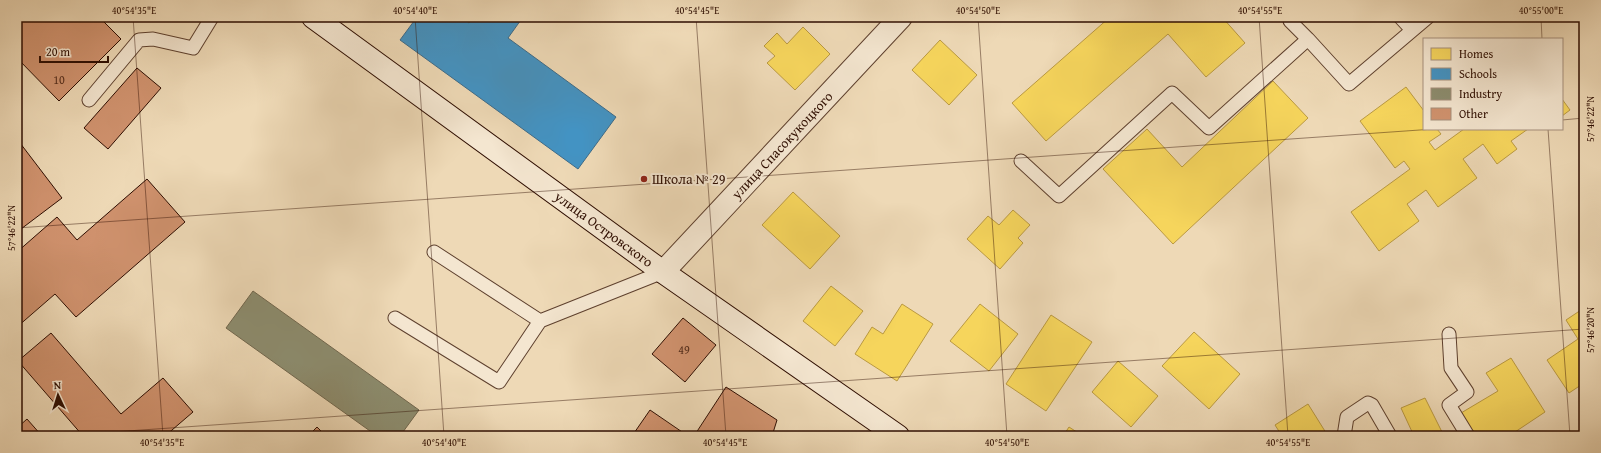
<svg xmlns="http://www.w3.org/2000/svg" width="1601" height="453" font-family="'Gentium Book Plus',serif">
  <style>
    .homes { fill: #f6d55c; stroke: #ba9941 }
    .schools { fill: #4393c3; stroke: #3d6b89 }
    .industry { fill: #8c8c6e; stroke: #70664d }
    .building { fill: #d0926e; stroke: #2e0d01 }
    .lines { fill: none; stroke-linecap: round; stroke-linejoin: round }
    .lane-casing { stroke: #5e402e; stroke-width: 15 }
    .street-casing { stroke: #5e402e; stroke-width: 24 }
    .secondary-casing { stroke: #2e0d01; stroke-width: 24 }
    .lane { stroke: #f4e6d0; stroke-width: 13 }
    .street { stroke: #f4e6d0; stroke-width: 22 }
    .secondary { stroke: #f4e6d0; stroke-width: 22 }
    .ticks { fill: none; stroke: #2e0d01; stroke-width: 1; stroke-opacity: 0.45 }
    .poi-dot { fill: #8f2418; stroke: #f4e6d0; stroke-width: 1.5 }
    .labels { text-anchor: middle; dominant-baseline: central; stroke-width: 4; stroke-linejoin: round; paint-order: stroke }
    .number-label { font-size: 12px; fill: #562e1c }
    .street-label { font-size: 14px; fill: #2e0d01; stroke: #f4e6d0 }
    .poi-label { font-size: 14px; fill: #2e0d01; stroke: #f4e6d0; text-anchor: start }
    .neatline { fill: none; stroke: #2e0d01; stroke-width: 1.5 }
    .ticks-label { font-size: 10px; text-anchor: middle; fill: #2e0d01 }
  </style>
  <rect width="100%" height="100%" fill="#eed9b6"/>
  <filter id="stains"><feTurbulence type="fractalNoise" baseFrequency=".005" numOctaves="4"/><feColorMatrix values="0 0 0 0 .2 0 0 0 0 .09 0 0 0 0 .02 0 0 0 .5 -.17"/></filter>
  <radialGradient id="worn" r=".72"><stop offset=".6" stop-color="#630" stop-opacity="0"/><stop offset="1" stop-color="#630" stop-opacity=".3"/></radialGradient>
  <!-- homes -->
  <path class="homes" d="M 1110,17 L 1222,17 L 1245,43 L 1206,77 L 1168,34 L 1046,141 L 1012,103 Z
    M 803,27 L 830,54 L 795,90 L 767,63 L 775,56 L 764,46 L 777,33 L 787,44 Z
    M 940,40 L 977,75 L 949,105 L 912,70 Z
    M 1273,81 L 1308,118 L 1173,244 L 1103,169 L 1147,129 L 1182,167 Z
    M 1406,87 L 1424,111 L 1424,129 L 1437,129 L 1441,134 L 1429,142 L 1435,150 L 1464,129 L 1528,129 L 1511,141 L 1517,149 L 1497,164 L 1483,144 L 1463,159 L 1477,178 L 1438,207 L 1426,190 L 1407,204 L 1419,221 L 1379,251 L 1351,212 L 1410,169 L 1404,161 L 1395,168 L 1360,121 Z
    M 1562,99 L 1570,110 L 1562,116 Z
    M 793,192 L 840,236 L 810,269 L 762,225 Z
    M 1013,210 L 1030,225 L 1018,238 L 1023,243 L 1000,269 L 967,239 L 988,216 L 999,225 Z
    M 831,286 L 863,311 L 835,346 L 803,321 Z
    M 902,304 L 933,324 L 897,381 L 855,354 L 872,327 L 883,334 Z
    M 980,304 L 1018,334 L 989,371 L 950,341 Z
    M 1584,308 L 1584,383 L 1569,393 L 1547,360 L 1578,339 L 1566,320 Z
    M 1051,315 L 1092,342 L 1046,411 L 1006,384 Z
    M 1194,332 L 1240,374 L 1209,409 L 1162,366 Z
    M 1511,358 L 1545,412 L 1509,436 L 1474,436 L 1461,413 L 1498,391 L 1486,373 Z
    M 1118,361 L 1158,396 L 1131,427 L 1092,392 Z
    M 1425,398 L 1444,436 L 1414,436 L 1401,408 Z
    M 1308,404 L 1328,436 L 1282,436 L 1275,425 Z
    M 1069,427 L 1083,436 L 1063,436 Z"/>
  <!-- schools -->
  <path class="schools" d="M 417,17 L 461,17 L 469,23 L 474,17 L 523,17 L 508,38 L 616,117 L 578,169 L 400,40 Z"/>
  <!-- industry -->
  <path class="industry" d="M 253,291 L 419,410 L 400,436 L 377,436 L 226,328 Z"/>
  <!-- building -->
  <path class="building" d="M 17,17 L 99,17 L 121,39 L 59,101 L 17,58 Z
    M 137,68 L 161,88 L 108,149 L 84,128 Z
    M 17,139 L 62,198 L 17,232 Z
    M 147,179 L 185,222 L 76,317 L 55,294 L 17,327 L 17,252 L 57,217 L 77,240 Z
    M 683,318 L 716,345 L 685,382 L 652,354 Z
    M 51,333 L 121,414 L 163,378 L 193,412 L 165,436 L 83,436 L 18,361 Z
    M 726,387 L 777,420 L 772,436 L 694,436 Z
    M 650,410 L 688,436 L 632,436 Z
    M 27,419 L 42,436 L 17,436 L 17,428 Z
    M 317,427 L 326,436 L 308,436 Z"/>
  <g class="lines">
    <!-- lane casing -->
    <g class="lane-casing">
      <path id="lane" d="M 1400,17 L 1412,30
        M 1290,21 L 1308,39
        M 89,100 L 139,40 L 153,39 L 193,48 L 212,17
        M 1021,161 L 1059,196 L 1172,93 L 1209,128 L 1308,39 L 1349,84 L 1428,17
        M 434,252 L 540,321
        M 395,318 L 499,382 L 540,321 L 663,272
        M 1449,334 L 1451,368 L 1467,392 L 1449,405 L 1468,436
        M 1344,436 L 1347,417 L 1368,403 L 1372,405 L 1390,436"/>
    </g>
    <!-- street casing -->
    <g class="street-casing">
      <path id="street" d="M 663,272 L 901,17"/>
    </g>
    <!-- secondary casing -->
    <g class="secondary-casing">
      <path id="secondary" d="M 313,17 L 663,272 L 898,436"/>
    </g>
    <!-- lane -->
    <use href="#lane" class="lane"/>
    <!-- street -->
    <use href="#street" class="street"/>
    <!-- secondary -->
    <use href="#secondary" class="secondary"/>
  </g>
  <!-- ticks -->
  <path class="ticks" d="M 17,17 L 22,17M 133,17 L 163,436M 415,17 L 444,436M 696,17 L 726,436M 978,17 L 1007,436M 1259,17 L 1288,436M 1541,17 L 1542,39M 1562,120 L 1584,118M 1548,129 L 1570,436M 17,228 L 1434,129M 56,436 L 1584,329"/>
  <!-- markers -->
  <circle class="poi-dot" cx="644" cy="179" r="4"/>
  <g class="labels">
    <!-- number labels -->
    <g class="number-label">
      <text x="59" y="79">10</text>
      <text x="684" y="349">49</text>
    </g>
    <!-- street labels -->
    <g class="street-label">
      <text transform="translate(782 145) rotate(-47)">улица Спасокукоцкого</text>
      <text transform="translate(604 229) rotate(36)">улица Островского</text>
    </g>
    <!-- poi labels -->
    <g class="poi-label">
      <text x="652" y="179">Школа № 29</text>
    </g>
  </g>
  <!-- margin -->
  <rect width="1601" height="453" fill="none" stroke="#eed9b6" stroke-width="44"/>
  <!-- legend -->
  <rect x="1423" y="38" width="140" height="92" fill="#f4e6d0" stroke="#a58f7d"/>
  <rect x="1431" y="48" width="20" height="12" fill="#f6d55c" stroke="#a58f7d"/>
  <text x="1459" y="58" font-size="12" fill="#2e0d01">Homes</text>
  <rect x="1431" y="68" width="20" height="12" fill="#4393c3" stroke="#a58f7d"/>
  <text x="1459" y="78" font-size="12" fill="#2e0d01">Schools</text>
  <rect x="1431" y="88" width="20" height="12" fill="#8c8c6e" stroke="#a58f7d"/>
  <text x="1459" y="98" font-size="12" fill="#2e0d01">Industry</text>
  <rect x="1431" y="108" width="20" height="12" fill="#d0926e" stroke="#a58f7d"/>
  <text x="1459" y="118" font-size="12" fill="#2e0d01">Other</text>
  <!-- north arrow -->
  <g transform="translate(58 395) rotate(356)" stroke="#f4e6d0" stroke-width="3" paint-order="stroke">
  <path d="M0-3L7 15L0 10L-7 15Z" fill="#2e0d01"/>
  <text y="-6" font-size="11" font-weight="bold" text-anchor="middle" fill="#2e0d01">N</text>
  </g>
  <!-- scale -->
  <path d="M40 56v6h68v-6" fill="none" stroke="#2e0d01" stroke-width="2"/>
  <text x="46" y="56" font-size="12" fill="#2e0d01" stroke="#f4e6d0" stroke-width="3" paint-order="stroke">20 m</text>
  <rect x="22" y="22" width="1557" height="409" class="neatline"/>
  <g class="ticks-label">
    <text x="134" y="14">40°54'35"E</text>
    <text x="415" y="14">40°54'40"E</text>
    <text x="697" y="14">40°54'45"E</text>
    <text x="978" y="14">40°54'50"E</text>
    <text x="1260" y="14">40°54'55"E</text>
    <text x="1541" y="14">40°55'00"E</text>
    <text transform="translate(1590 119) rotate(-90)" y="4">57°46'22"N</text>
    <text transform="translate(11 228) rotate(-90)" y="4">57°46'22"N</text>
    <text transform="translate(1590 330) rotate(-90)" y="4">57°46'20"N</text>
    <text x="162" y="446">40°54'35"E</text>
    <text x="444" y="446">40°54'40"E</text>
    <text x="725" y="446">40°54'45"E</text>
    <text x="1007" y="446">40°54'50"E</text>
    <text x="1288" y="446">40°54'55"E</text>
  </g>
  <rect width="100%" height="100%" filter="url(#stains)"/>
  <rect width="100%" height="100%" fill="url(#worn)"/>
</svg>
